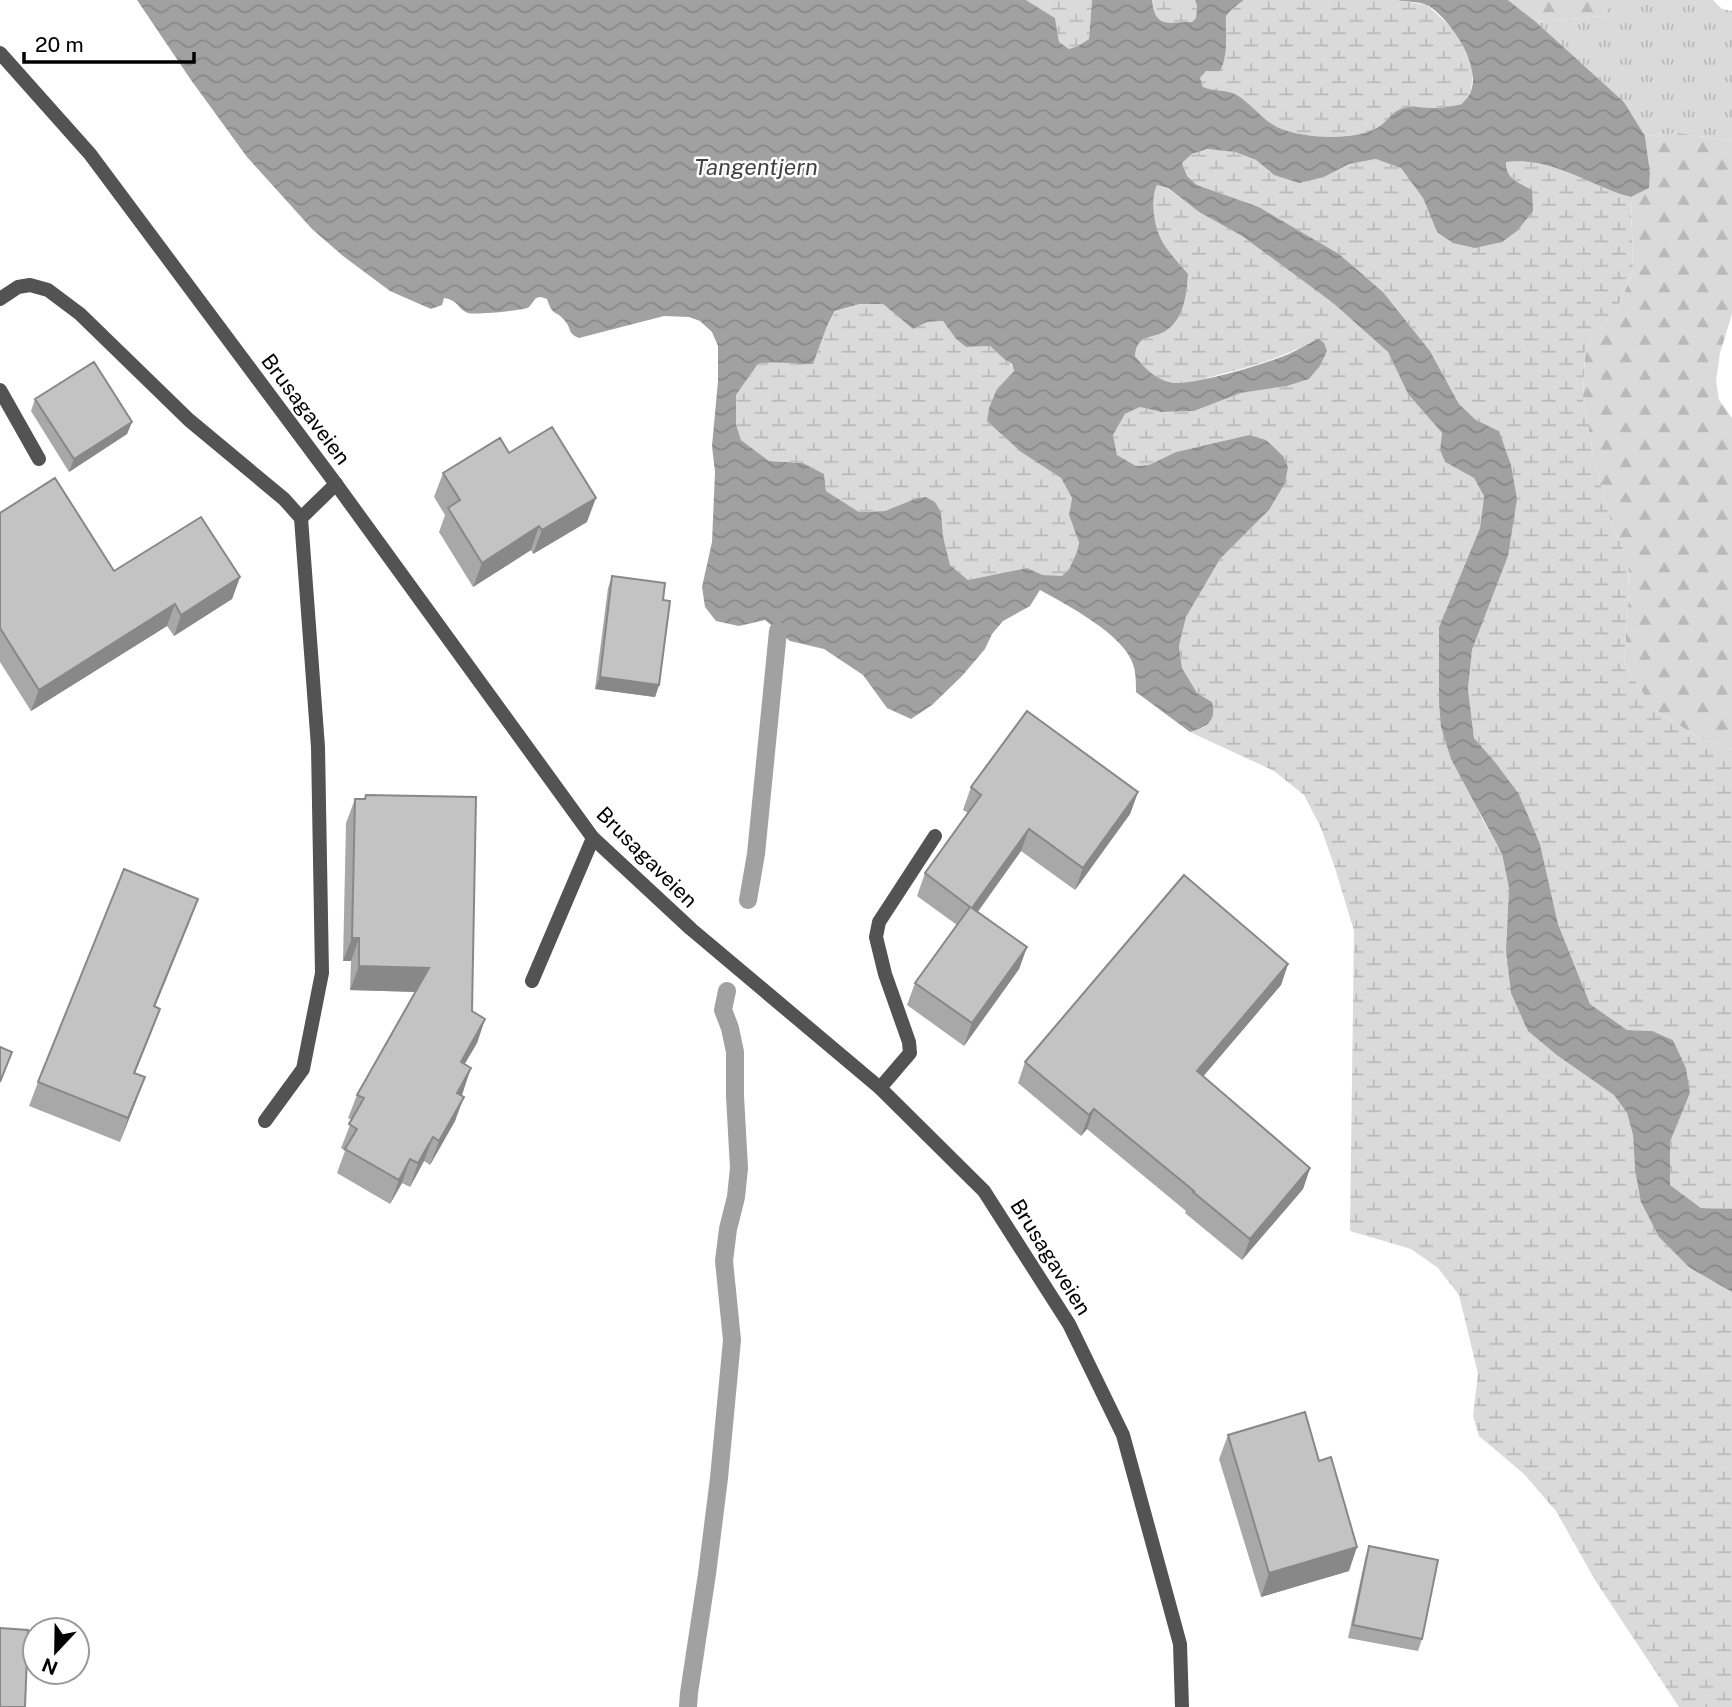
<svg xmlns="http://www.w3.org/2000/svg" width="1732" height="1707" font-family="'Public Sans',sans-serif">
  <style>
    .grass { fill: url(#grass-tufts) }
    .forest { fill: url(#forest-firs) }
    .wetland { fill: url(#wetland-marsh) }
    .water { fill: url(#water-waves); fill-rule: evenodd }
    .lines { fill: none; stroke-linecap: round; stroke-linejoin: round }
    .stream { stroke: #a1a1a1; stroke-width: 18 }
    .service { stroke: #535353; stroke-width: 14 }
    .minor { stroke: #535353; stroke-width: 14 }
    .wall { fill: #a8a8a8 }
    .shaded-wall { fill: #888 }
    .building { fill: #c3c3c3; stroke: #888; stroke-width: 2 }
    .labels { text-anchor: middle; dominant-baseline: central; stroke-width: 5; stroke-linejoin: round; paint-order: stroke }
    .street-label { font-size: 21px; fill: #000; stroke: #fff }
    .water-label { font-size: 23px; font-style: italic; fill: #424242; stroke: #fff }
  </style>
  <defs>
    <pattern id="grass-tufts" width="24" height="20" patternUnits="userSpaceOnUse" patternTransform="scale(1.75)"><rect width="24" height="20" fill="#dadada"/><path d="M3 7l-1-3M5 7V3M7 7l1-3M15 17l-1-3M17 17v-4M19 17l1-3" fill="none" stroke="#b9b9b9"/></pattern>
    <pattern id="forest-firs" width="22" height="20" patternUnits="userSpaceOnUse" patternTransform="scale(1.75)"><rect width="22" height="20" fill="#dadada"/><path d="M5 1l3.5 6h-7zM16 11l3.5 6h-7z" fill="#b9b9b9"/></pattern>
    <pattern id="wetland-marsh" width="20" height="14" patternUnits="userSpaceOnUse" patternTransform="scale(1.75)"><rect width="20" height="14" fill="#dadada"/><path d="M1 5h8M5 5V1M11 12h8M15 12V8" fill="none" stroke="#b9b9b9"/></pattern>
    <pattern id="water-waves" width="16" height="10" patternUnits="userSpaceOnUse" patternTransform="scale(1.75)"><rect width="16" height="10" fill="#a1a1a1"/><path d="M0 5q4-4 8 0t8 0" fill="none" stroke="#898989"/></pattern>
  </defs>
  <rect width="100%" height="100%" fill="#fff"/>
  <!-- grass -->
  <path class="grass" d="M 1615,0 L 1713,0 L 1722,9 L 1732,11 L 1732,141 L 1679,133 L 1645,136 L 1624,102 L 1536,22 L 1603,16 Z"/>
  <!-- forest -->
  <path class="forest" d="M 1508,0 L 1615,0 L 1603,16 L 1536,22 Z
    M 1679,133 L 1732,141 L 1732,314 L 1720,353 L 1716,381 L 1719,400 L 1732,418 L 1732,750 L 1696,736 L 1653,709 L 1624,663 L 1629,593 L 1628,558 L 1612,526 L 1594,458 L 1583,398 L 1585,350 L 1621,301 L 1633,270 L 1631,197 L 1649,188 L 1650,173 L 1645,136 Z"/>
  <!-- wetland -->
  <path class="wetland" d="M 1026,0 L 1092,0 L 1089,39 L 1078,46 L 1069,49 L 1059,43 L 1055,18 Z
    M 1152,0 L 1195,0 L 1197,6 L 1196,18 L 1192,22 C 1168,22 1155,29 1152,0 Z
    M 1244,0 L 1397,0 L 1427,5 L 1454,30 L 1466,53 L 1473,70 L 1471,91 L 1462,104 C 1453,106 1444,108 1435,108 C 1426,108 1417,106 1408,107 C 1392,109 1389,121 1378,128 C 1352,141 1303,139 1277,127 C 1262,121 1249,101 1235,94 C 1225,89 1214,92 1204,88 L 1199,79 L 1206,71 L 1220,71 L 1226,16 L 1232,9 Z
    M 1207,149 L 1235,152 L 1256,160 L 1274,175 L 1324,177 L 1349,164 L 1376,159 L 1401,167 L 1423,198 L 1437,232 L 1531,190 C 1518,181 1506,179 1506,162 C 1552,156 1588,186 1631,197 L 1633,270 L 1621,301 L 1585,350 L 1583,398 L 1594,458 L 1612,526 L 1628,558 L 1629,593 L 1624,663 L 1653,709 L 1696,736 L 1732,750 L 1732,1209 L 1701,1208 L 1670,1185 L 1670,1142 L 1690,1093 L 1686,1068 L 1673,1040 L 1652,1031 L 1627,1030 L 1590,1004 L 1558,924 L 1540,844 L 1519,794 L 1495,762 L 1474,738 L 1468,689 L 1472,650 L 1508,556 L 1499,431 L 1476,420 L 1459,404 L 1430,351 L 1383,292 L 1339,254 L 1259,207 L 1197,185 L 1187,176 L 1182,163 L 1192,154 Z
    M 1157,185 L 1167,188 L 1199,212 L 1242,236 L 1333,303 L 1388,352 L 1408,394 L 1442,433 L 1440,450 L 1445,462 L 1474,478 L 1484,495 L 1480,528 L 1439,627 L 1439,702 L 1480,815 L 1502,854 L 1509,888 L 1506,950 L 1558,1056 L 1614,1095 L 1627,1113 L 1633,1135 L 1635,1170 L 1690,1268 L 1732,1292 L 1732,1707 L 1679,1707 L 1595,1580 L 1556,1511 L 1524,1474 L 1479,1436 L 1473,1416 L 1478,1374 L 1459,1295 L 1438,1268 L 1411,1249 L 1350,1231 L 1354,931 L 1335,868 L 1321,828 L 1304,795 L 1274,771 L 1190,732 L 1204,727 L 1212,702 L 1197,693 L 1182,668 L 1179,646 L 1186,617 L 1220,559 L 1269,510 L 1249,435 L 1176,452 L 1150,465 L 1136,466 L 1117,455 L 1113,435 L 1125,414 L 1140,407 L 1161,412 L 1194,411 L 1241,393 L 1287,386 L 1309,379 L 1320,366 L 1327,351 L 1311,342 C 1282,358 1250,367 1218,375 C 1204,379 1190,384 1175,383 C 1158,381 1145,369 1135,356 C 1138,333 1153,340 1167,330 C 1184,318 1187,293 1188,274 C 1180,263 1167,251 1161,239 C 1153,224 1150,200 1157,185 Z
    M 861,304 L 883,304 L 913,329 L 927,322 L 943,321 L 956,339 L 966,347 L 990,346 C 998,353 1011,360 1014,371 L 997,389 L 987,421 L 1021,452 L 1061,478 L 1072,498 L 1069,515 L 1079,541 L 1077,552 L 1069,569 L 1062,577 L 1043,575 L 1027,568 L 968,580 L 950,565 L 943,536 L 941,512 L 935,502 L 925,497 L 917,498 L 885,511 L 859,512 L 826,491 L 824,474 L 803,463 L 769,461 L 741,440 L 736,424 L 736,395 L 758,364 C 776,360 794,365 813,364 L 827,326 L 836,311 Z"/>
  <!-- water -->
  <path class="water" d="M 137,0 L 1026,0 L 1055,18 L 1059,42 L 1069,49 L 1078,46 L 1089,39 L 1092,0 L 1152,0 C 1155,29 1168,22 1192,22 L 1196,18 L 1197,6 L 1195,0 L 1244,0 L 1232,9 L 1226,16 C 1225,35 1229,54 1220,71 L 1206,71 L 1200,78 L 1203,87 C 1214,92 1225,89 1235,94 C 1249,101 1262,120 1277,127 C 1303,139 1353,141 1377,128 C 1389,121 1392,109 1408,107 C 1416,106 1426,108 1435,108 C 1444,108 1453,106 1462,104 C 1464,101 1470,95 1471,91 C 1481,64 1450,20 1429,6 C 1420,1 1406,2 1397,0 L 1508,0 L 1536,22 L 1624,102 L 1645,136 L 1650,173 L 1649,188 L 1631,197 C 1589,186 1552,156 1506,162 C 1506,179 1518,182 1532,190 L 1533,211 L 1517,231 L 1502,242 L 1475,248 L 1453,243 L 1437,232 L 1423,198 L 1401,168 L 1376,159 L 1349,164 L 1324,177 L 1299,183 L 1274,175 L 1256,160 L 1235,152 L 1207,149 L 1192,154 L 1182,163 L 1187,176 L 1197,185 L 1259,207 L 1339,254 L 1383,292 L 1430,351 L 1459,404 L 1476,420 L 1499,431 L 1511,465 L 1517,499 L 1508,556 L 1472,650 L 1468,689 L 1474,738 L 1495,762 L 1519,794 L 1540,844 L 1558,924 L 1590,1004 L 1627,1030 L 1652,1031 L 1673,1040 L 1686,1068 L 1690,1093 L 1670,1142 L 1670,1185 L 1701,1208 L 1732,1209 L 1732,1292 L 1690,1268 L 1659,1237 L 1641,1202 L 1635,1170 L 1633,1135 L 1627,1113 L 1614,1095 L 1558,1056 L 1528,1031 L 1511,993 L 1506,950 L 1509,888 L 1502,854 L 1451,759 L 1441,727 L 1439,702 L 1439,627 L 1480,528 L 1484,496 L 1474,478 L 1445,462 L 1440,450 L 1442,433 L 1408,394 L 1388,352 L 1333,303 L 1242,236 L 1199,212 L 1168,188 L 1157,185 C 1150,199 1154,226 1161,239 C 1166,250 1180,264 1188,274 C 1187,294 1184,318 1167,330 C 1153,340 1137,333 1135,356 C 1145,369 1158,381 1174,383 C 1196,385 1274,362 1295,351 C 1303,347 1310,342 1319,339 L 1324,343 L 1327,351 L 1320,366 L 1309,379 L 1287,386 L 1241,393 L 1194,411 L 1161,412 L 1140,407 L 1125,414 L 1113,435 L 1117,455 L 1136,466 L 1149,465 L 1176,452 L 1249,435 L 1266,440 L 1283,456 L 1288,467 L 1285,483 L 1269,510 L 1220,559 L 1186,617 L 1179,646 L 1182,668 L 1197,693 L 1212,702 C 1217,722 1206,727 1190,732 L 1136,692 C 1136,683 1136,673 1133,664 C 1123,634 1067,605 1040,590 L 1030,606 L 1003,621 L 992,634 L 985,649 L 962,676 L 932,705 L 911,719 L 887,708 L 863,675 L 824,649 L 790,641 L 765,620 L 739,626 L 716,621 L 705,607 L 702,587 L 712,542 L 715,472 L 712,446 L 718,381 L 718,346 L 712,332 L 700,321 L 689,317 L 664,316 L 579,338 C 567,333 572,329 565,321 C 556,309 553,318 547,299 L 541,297 L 536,298 C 535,299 530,306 529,307 C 523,311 475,315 468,313 C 456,308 460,301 444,298 L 442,305 L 431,309 L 390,291 L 343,256 L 312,229 L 247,157 L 191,80 ZM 860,304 L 883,304 L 913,329 L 927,322 L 943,321 L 956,339 L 966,347 L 990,346 L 1003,358 L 1012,364 L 1014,371 L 997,389 L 989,408 L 987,421 L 1021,452 L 1061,478 L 1072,498 L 1069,515 L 1079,542 L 1077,552 L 1069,569 L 1062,576 L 1043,575 L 1027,568 L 968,580 L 950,565 L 943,536 L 941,512 L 935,502 L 926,497 L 917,498 L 885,511 L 859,512 L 826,491 L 824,474 L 803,463 L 769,461 L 741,440 L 736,424 L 736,395 L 758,364 C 776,360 794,365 813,364 L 827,326 L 835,311 Z"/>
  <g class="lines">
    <!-- stream -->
    <path class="stream" d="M 748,900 L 756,854 L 778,631
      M 688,1707 L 689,1693 L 707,1574 L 719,1478 L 732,1340 L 724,1261 L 728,1229 L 736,1197 L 739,1168 L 735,1096 L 735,1052 L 730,1028 L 723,1010 L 727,991"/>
    <!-- service -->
    <path class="service" d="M 0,299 L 18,287 L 30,285 L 48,290 L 80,314 L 189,420 L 284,499 L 301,518
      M 0,390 L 39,459
      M 880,1088 L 910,1053 L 909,1042 L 885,974 L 876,937 L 879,922 L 935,836
      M 265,1121 L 303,1069 L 322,973 L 318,747 L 301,518 L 336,484"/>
    <!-- minor -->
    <path class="minor" d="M 0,53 L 90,154 L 336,484 L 593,838 L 691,929 L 880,1088 L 984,1191 L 1069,1324 L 1123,1435 L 1180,1644 L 1182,1707
      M 532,981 L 593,838"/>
  </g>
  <!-- wall -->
  <path class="wall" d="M 35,399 L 132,422 L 127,434 L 69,472 L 31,411 Z
    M 509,453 L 587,522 L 533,554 L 531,550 L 473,587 L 439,532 L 445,515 L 434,497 L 443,473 Z
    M 0,513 L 114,571 L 240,577 L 232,599 L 174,636 L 167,626 L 31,711 L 0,662 Z
    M 612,576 L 659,685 L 655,697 L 595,689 L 608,588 Z
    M 971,787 L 1138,792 L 1130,814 L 1075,890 L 1021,851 L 978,912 L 1027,947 L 1019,969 L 964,1046 L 907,1005 L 915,983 L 957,925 L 917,896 L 925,873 L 968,813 L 963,810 Z
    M 366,795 L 472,1011 L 485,1019 L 477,1043 L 464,1064 L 463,1092 L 455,1121 L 430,1165 L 424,1161 L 410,1187 L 402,1183 L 390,1204 L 337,1173 L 345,1151 L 341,1148 L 352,1120 L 348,1118 L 357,1095 L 415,992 L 350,990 L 351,961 L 343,961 L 346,823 L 355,799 L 364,799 Z
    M 189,923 L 155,1007 L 151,1033 L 135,1073 L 136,1101 L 120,1142 L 29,1106 L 38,1082 Z
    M 1288,964 L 1281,985 L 1203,1076 L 1310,1168 L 1303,1189 L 1242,1260 L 1185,1213 L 1186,1211 L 1087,1129 L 1081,1136 L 1018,1083 L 1025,1062 Z
    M 1228,1435 L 1349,1571 L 1261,1597 L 1219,1459 Z
    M 1369,1546 L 1422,1639 L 1418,1651 L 1348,1638 L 1365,1559 Z"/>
  <!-- shaded-wall -->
  <path class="shaded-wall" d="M 132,422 L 127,434 L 69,472 L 74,459 Z
    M 596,498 L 587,522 L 533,554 L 542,530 Z
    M 539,526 L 531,550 L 473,587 L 482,563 Z
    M 240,577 L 232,599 L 174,636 L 181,615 Z
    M 175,604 L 167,626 L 31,711 L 39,690 Z
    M 600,677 L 659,685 L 655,697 L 595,689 Z
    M 1138,792 L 1130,814 L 1075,890 L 1083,868 Z
    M 1029,829 L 1021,851 L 964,930 L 972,908 Z
    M 198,899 L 189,923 L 145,1030 L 154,1006 Z
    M 352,938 L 359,938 L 351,961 L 343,961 Z
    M 1027,947 L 1019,969 L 964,1046 L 972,1023 Z
    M 1288,964 L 1281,985 L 1190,1092 L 1197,1071 Z
    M 359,966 L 429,968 L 420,992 L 350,990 Z
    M 160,1009 L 151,1033 L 125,1097 L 134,1073 Z
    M 485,1019 L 477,1043 L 452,1086 L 461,1062 Z
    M 471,1068 L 463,1092 L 449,1117 L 457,1093 Z
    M 145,1077 L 136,1101 L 120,1142 L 128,1118 Z
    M 464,1097 L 455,1121 L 430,1165 L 439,1141 Z
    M 1094,1109 L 1087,1129 L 1081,1136 L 1089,1115 Z
    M 433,1137 L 424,1161 L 410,1187 L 418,1163 Z
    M 410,1159 L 402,1183 L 390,1204 L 399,1180 Z
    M 1310,1168 L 1303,1189 L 1242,1260 L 1250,1239 Z
    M 1357,1547 L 1349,1571 L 1261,1597 L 1269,1573 Z"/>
  <!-- building -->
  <path class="building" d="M 94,362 L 132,422 L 74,459 L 35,399 Z
    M 552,427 L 596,498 L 542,530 L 539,526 L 482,563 L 448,508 L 460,500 L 443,473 L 500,438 L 509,453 Z
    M 55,478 L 114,571 L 201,517 L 240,577 L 181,615 L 175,604 L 39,690 L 0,628 L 0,513 Z
    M 612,576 L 665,583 L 663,600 L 670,601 L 659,685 L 600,677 Z
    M 1027,711 L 1138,792 L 1083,868 L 1029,829 L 972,908 L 1027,947 L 972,1023 L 915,983 L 970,907 L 925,873 L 981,795 L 971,787 Z
    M 366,795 L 476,797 L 472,1011 L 485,1019 L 461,1062 L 471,1068 L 457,1093 L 464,1097 L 439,1141 L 433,1137 L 418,1163 L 410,1159 L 399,1180 L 345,1149 L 357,1129 L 349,1124 L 364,1098 L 357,1095 L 429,968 L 359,966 L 359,938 L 352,938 L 355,799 L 365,799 Z
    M 124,869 L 198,899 L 154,1006 L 160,1009 L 134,1073 L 145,1077 L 128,1118 L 38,1082 Z
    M 1184,875 L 1288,964 L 1197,1071 L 1310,1168 L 1250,1239 L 1193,1192 L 1194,1191 L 1094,1109 L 1089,1115 L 1025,1062 Z
    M 0,1047 L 12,1052 L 0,1082 Z
    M 1305,1412 L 1319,1461 L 1331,1457 L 1357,1547 L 1269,1573 L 1228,1435 Z
    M 1369,1546 L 1438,1560 L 1422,1639 L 1353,1625 Z
    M 0,1628 L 28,1630 L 25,1707 L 0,1707 Z"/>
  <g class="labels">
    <!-- street labels -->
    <g class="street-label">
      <text transform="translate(306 409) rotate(53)">Brusagaveien</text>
      <text transform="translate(647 857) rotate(45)">Brusagaveien</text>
      <text transform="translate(1051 1257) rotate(58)">Brusagaveien</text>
    </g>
    <!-- water labels -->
    <g class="water-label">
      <text x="756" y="166">Tangentjern</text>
    </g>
  </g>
  <!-- north arrow -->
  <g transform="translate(56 1651) rotate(202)"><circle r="33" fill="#ffffff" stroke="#999999" stroke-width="2"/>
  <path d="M0-5L12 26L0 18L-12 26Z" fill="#000000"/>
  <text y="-10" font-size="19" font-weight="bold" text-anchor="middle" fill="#000000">N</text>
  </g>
  <!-- scale -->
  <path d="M24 52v10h170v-10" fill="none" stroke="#000000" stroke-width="3.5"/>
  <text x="35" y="52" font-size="21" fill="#000000" stroke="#ffffff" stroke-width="5" paint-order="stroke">20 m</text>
</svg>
